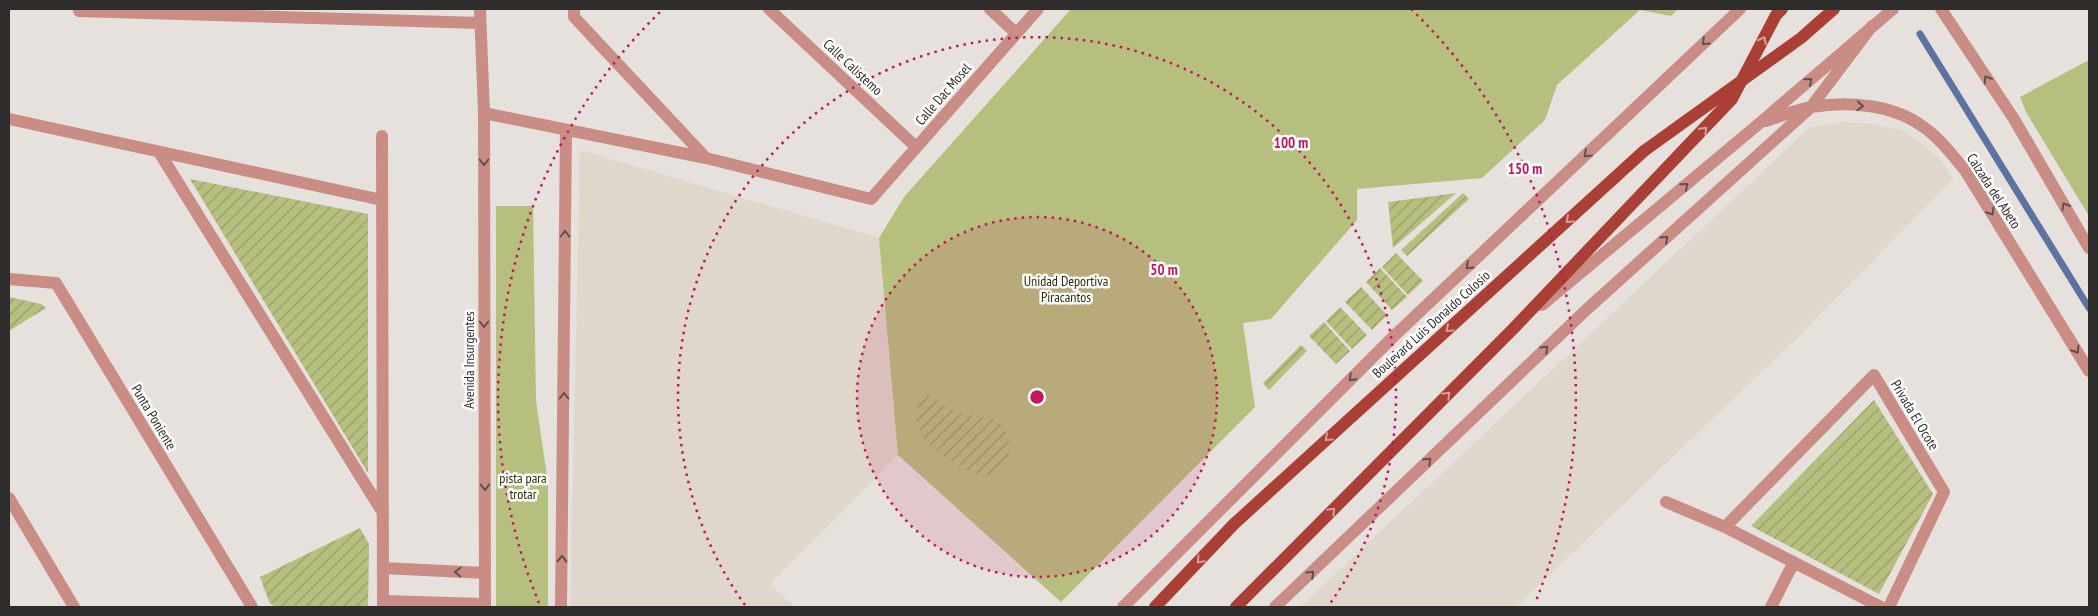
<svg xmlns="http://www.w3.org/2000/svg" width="2098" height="616" font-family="'PT Sans Narrow',sans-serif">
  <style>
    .built { fill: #dfd7cb }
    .green { fill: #b7bf7f }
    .garden { fill: url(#garden-furrows) }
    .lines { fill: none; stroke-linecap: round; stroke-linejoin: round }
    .stream { stroke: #5c72a1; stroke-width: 7 }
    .minor { stroke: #ca8d85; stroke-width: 12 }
    .major { stroke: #aa3f36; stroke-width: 12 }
    .major-bridge { stroke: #aa3f36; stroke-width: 12 }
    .oneway { stroke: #d49f9a }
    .oneway2 { stroke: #654f4a }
    .ring { fill: none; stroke: #c2185b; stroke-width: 2.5; stroke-dasharray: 2.5 5 }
    .labels { text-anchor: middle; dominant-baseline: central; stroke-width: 5; stroke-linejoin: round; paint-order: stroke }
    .street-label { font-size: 14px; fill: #2f2d2b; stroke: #fff }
    .park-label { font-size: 14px; fill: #2a2d08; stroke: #fff }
    .centre { fill: #c2185b; stroke: #fff; stroke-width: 2.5 }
    .ring-label { font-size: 15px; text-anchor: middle; font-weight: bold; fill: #c2185b; stroke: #fff; stroke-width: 5; stroke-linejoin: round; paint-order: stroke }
  </style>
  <defs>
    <pattern id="garden-furrows" width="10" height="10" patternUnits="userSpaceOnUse" patternTransform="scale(1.25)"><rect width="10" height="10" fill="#b7bf7f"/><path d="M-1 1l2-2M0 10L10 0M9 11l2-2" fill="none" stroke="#959c68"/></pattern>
  </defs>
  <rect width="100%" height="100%" fill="#e6e1dc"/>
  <!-- built -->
  <path class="built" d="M 1845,122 L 1873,124 L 1902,130 L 1924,145 L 1942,161 L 1953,179 L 1796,339 L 1516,607 L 1300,607 L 1810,127 Z
    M 580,150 L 879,238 L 898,455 L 770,584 L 795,607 L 570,607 Z"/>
  <!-- green -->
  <path class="green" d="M 1071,9 L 1678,9 L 1671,16 L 1640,10 L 1557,85 L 1545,120 L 1482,178 L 1357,189 L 1357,220 L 1271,319 L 1243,323 L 1255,407 L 1061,602 L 898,455 L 879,238 L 904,197 Z
    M 2089,60 L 2089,216 L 2026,112 L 2020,97 Z
    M 496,206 L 533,206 L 536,401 L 548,483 L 548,607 L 496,607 Z"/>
  <!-- garden -->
  <path class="garden" d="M 190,179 L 368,214 L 368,473 Z
    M 1456,193 L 1393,248 L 1388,202 Z
    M 1463,193 L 1469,199 L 1407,256 L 1401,250 Z
    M 1396,253 L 1423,281 L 1408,295 L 1382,267 Z
    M 1380,268 L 1407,297 L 1392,310 L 1366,282 Z
    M 1361,287 L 1387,315 L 1372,330 L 1345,302 Z
    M 9,297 L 41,304 L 46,308 L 9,331 Z
    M 1340,307 L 1367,335 L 1352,349 L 1326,321 Z
    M 1324,322 L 1350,351 L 1336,364 L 1309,336 Z
    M 1301,345 L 1307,351 L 1269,390 L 1263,383 Z
    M 929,395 L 950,409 L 965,414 L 998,420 C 1010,436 1016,449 1002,467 C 998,473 990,476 982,476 C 972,476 931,449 925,440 C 916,428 912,410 921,397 Z
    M 1874,400 L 1933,494 L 1879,594 L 1751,526 Z
    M 360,528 L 369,544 L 368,607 L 275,607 L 269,602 L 260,577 Z"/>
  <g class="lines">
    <!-- stream -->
    <path class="stream" d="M 1920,34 L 2089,308"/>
    <!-- minor -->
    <path class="minor" d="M 79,9 L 79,11 L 480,23
      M 480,9 L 484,113 L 485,607
      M 574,9 L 574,17 L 706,158
      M 769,9 L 916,147
      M 990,9 L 1016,33
      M 1941,9 L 2014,119 L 2089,248
      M 484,113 L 706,158 L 871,199 L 1038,9
      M 9,119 L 382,200
      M 1766,121 C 1781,116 1796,110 1811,107 C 1847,101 1892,104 1922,126 C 1939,137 1952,155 1965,170 L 2089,371
      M 382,136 L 383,607
      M 159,152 L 383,513
      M 9,279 L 56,283 L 252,607
      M 1542,305 L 1761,122 L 1893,9
      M 9,498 L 74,607
      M 1666,502 L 1725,527 L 1881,607
      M 1725,527 L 1874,375 L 1944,492 L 1889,607
      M 383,568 L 485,573
      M 383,601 L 485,604
      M 561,607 L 566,130
      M 1123,607 L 1393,337 L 1740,9
      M 1275,607 L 1585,311 L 1811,107 L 1872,26
      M 1771,607 L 1794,562"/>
    <!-- major -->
    <path class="major" d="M 1155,607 L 1234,524 L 1644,151
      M 1236,607 L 1513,329 L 1732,99 L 1776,15 L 1782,9"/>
    <!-- major-bridge -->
    <path class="major-bridge" d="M 1644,151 L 1801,38 L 1834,9"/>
  </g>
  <!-- one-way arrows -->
  <defs><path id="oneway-chevron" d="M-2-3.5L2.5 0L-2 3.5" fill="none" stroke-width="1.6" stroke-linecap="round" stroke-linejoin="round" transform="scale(1.25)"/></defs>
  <g class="oneway">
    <use href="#oneway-chevron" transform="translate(1763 40) rotate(-63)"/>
    <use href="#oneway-chevron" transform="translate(1704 130) rotate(-46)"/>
    <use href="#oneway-chevron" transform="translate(1569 220) rotate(138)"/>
    <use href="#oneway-chevron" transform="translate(1449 329) rotate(138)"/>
    <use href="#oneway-chevron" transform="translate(1447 395) rotate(-45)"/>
    <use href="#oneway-chevron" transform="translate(1328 438) rotate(138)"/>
    <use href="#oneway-chevron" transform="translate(1332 511) rotate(-45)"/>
    <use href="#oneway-chevron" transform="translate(1200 560) rotate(133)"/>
  </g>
  <g class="oneway2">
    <use href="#oneway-chevron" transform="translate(1705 42) rotate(137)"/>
    <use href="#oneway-chevron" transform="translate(1987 79) rotate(-123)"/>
    <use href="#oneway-chevron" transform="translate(1809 81) rotate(-41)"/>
    <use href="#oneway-chevron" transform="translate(1860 106) rotate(3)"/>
    <use href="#oneway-chevron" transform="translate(1587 154) rotate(137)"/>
    <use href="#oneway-chevron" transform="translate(484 162) rotate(90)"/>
    <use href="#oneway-chevron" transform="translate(1685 186) rotate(-40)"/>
    <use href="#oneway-chevron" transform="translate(2065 206) rotate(-120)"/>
    <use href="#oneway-chevron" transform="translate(1991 212) rotate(58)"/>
    <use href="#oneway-chevron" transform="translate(565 234) rotate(-90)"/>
    <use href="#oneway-chevron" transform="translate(1665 239) rotate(-42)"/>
    <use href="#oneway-chevron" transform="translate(1469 266) rotate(137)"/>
    <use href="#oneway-chevron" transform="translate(484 324) rotate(90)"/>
    <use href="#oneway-chevron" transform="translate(1545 349) rotate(-44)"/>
    <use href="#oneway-chevron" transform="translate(2076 350) rotate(58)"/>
    <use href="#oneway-chevron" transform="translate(1352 378) rotate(135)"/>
    <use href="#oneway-chevron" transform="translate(564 396) rotate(-90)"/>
    <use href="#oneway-chevron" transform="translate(1428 461) rotate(-44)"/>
    <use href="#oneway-chevron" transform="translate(485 487) rotate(90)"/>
    <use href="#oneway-chevron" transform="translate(562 559) rotate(-89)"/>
    <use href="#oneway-chevron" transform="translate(458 572) rotate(-178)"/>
    <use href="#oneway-chevron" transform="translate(1311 574) rotate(-44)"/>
  </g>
  <!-- distance rings -->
  <circle cx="1037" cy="397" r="180" fill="#c2185b" fill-opacity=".12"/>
  <g class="ring">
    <circle cx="1037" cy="397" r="180"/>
    <path d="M745 605A359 359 0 1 1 1329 605"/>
    <path d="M539 603A539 539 0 0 1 663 9M1411 9A539 539 0 0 1 1535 603"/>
  </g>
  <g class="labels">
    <!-- street labels -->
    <g class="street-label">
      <text transform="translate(853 67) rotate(43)">Calle Calistemo</text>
      <text transform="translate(943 94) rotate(-49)">Calle Dac Mosel</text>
      <text transform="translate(1994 191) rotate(57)">Calzada del Abeto</text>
      <text transform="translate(1431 324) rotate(-42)">Boulevard Luis Donaldo Colosio</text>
      <text transform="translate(469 360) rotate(-90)">Avenida Insurgentes</text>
      <text transform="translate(1915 415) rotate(59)">Privada El Ocote</text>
      <text transform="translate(154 417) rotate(59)">Punta Poniente</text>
    </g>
    <!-- park labels -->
    <g class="park-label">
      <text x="1066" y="281">Unidad Deportiva<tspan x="1066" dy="16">Piracantos</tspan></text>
      <text x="523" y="478">pista para<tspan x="523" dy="16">trotar</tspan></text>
    </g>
  </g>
  <circle cx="1037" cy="397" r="8" class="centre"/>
  <g class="ring-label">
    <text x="1291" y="148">100 m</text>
    <text x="1525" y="174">150 m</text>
    <text x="1164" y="275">50 m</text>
  </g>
  <!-- border -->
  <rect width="2098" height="616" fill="none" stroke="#2f2d2b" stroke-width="20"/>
</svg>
